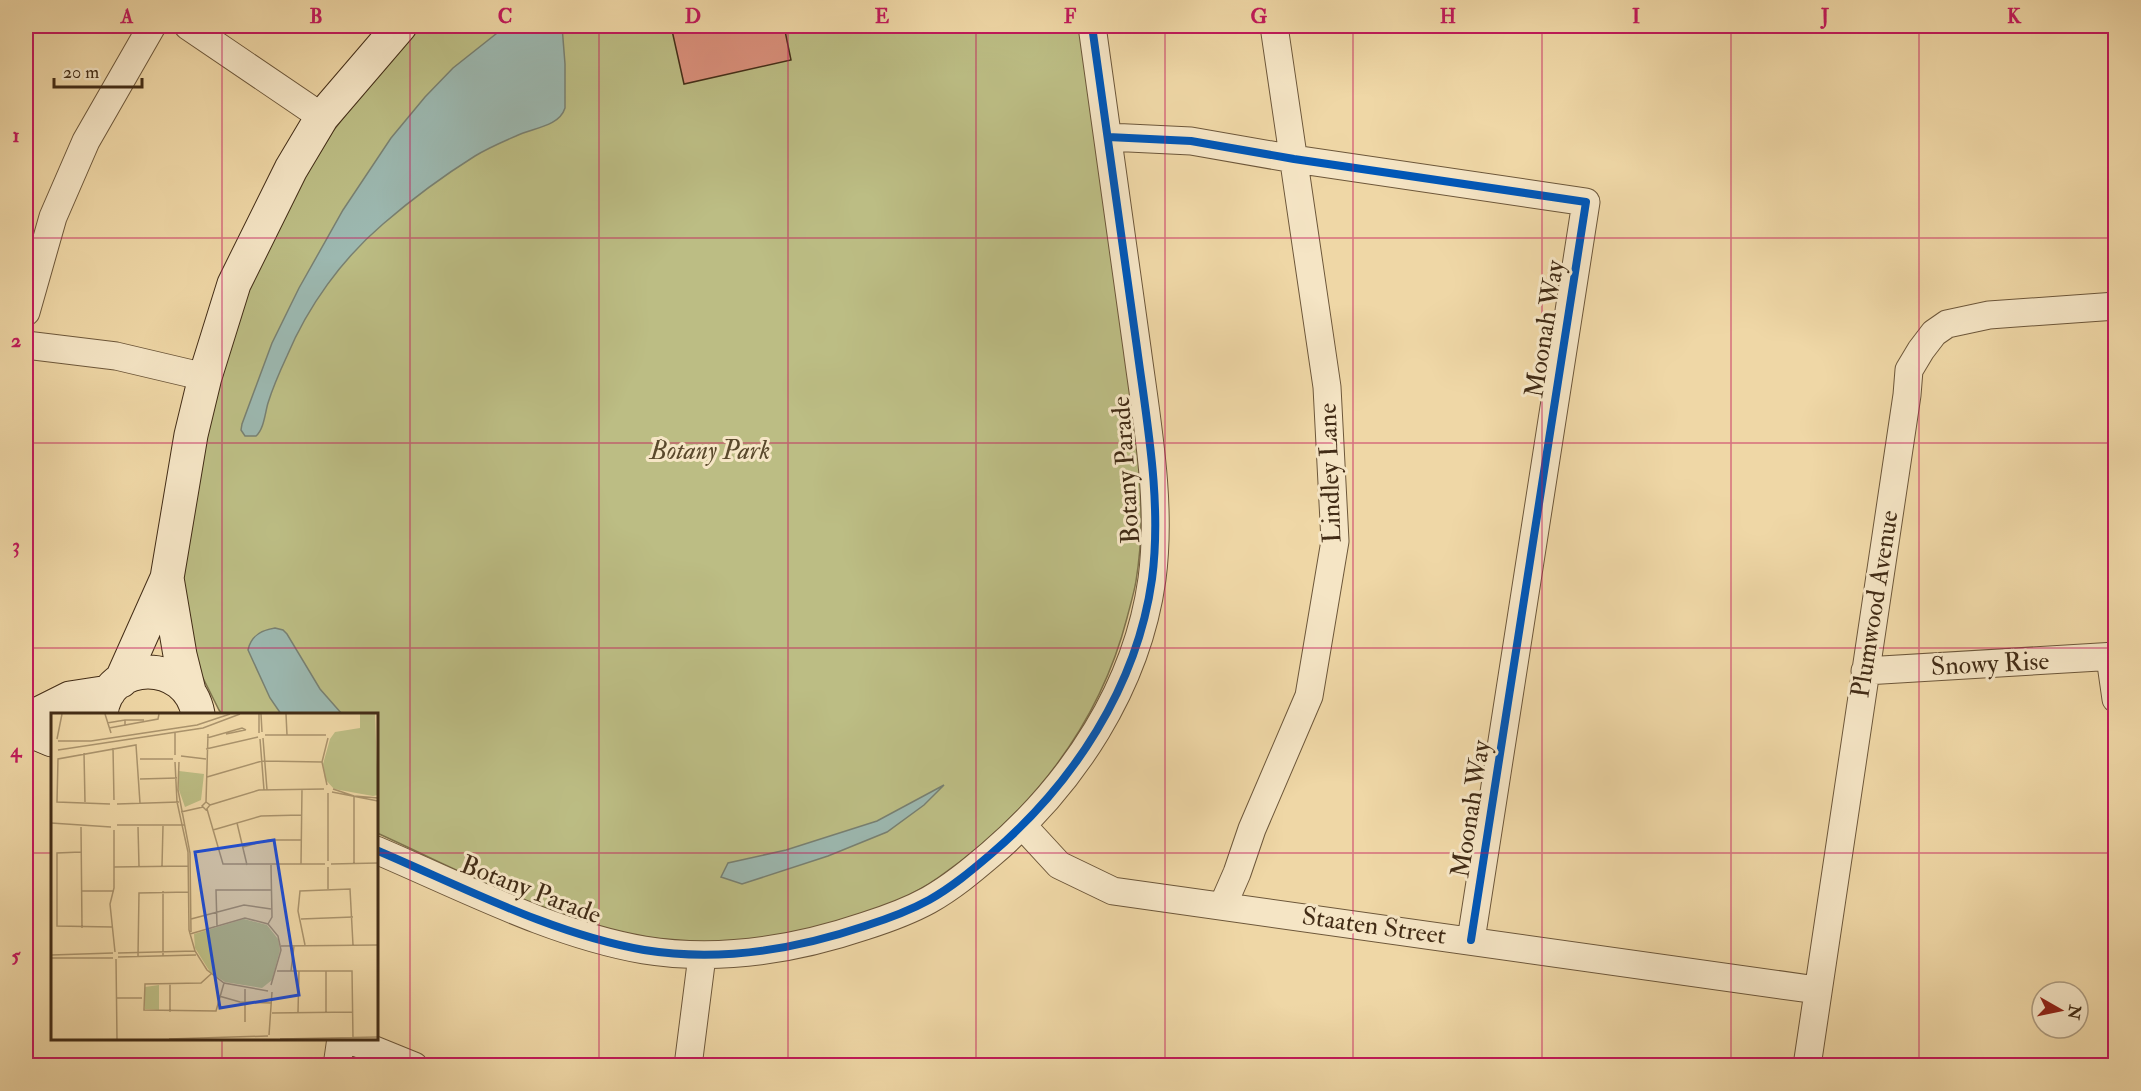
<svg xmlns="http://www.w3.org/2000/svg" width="2141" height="1091" font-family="'IM FELL Double Pica',serif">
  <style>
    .green { fill: #bcbd84; stroke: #7f744d; stroke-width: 1.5 }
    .water { fill: #9cb8b0; stroke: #788072; stroke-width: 1.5 }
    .building { fill: #da8f7b; stroke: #422c16; stroke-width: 1.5 }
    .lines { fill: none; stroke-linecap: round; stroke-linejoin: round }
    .street-casing { stroke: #6d573a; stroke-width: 29 }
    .secondary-casing { stroke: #422c16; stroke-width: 35 }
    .street { stroke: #f5e5c5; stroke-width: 27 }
    .secondary { stroke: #f5e5c5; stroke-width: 33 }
    .cycleway-casing { stroke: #f5e5c5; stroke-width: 11 }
    .cycleway { stroke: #0057b8; stroke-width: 8 }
    .grid { fill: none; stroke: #c2185b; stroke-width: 1.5; stroke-opacity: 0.55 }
    .labels { text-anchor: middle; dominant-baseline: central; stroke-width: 6; stroke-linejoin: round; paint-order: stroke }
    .street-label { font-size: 26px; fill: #422c16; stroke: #f5e5c5 }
    .park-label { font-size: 26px; font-style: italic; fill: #5a492c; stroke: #f5e5c5 }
    .inset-road { fill: none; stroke: #aa936c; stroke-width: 1.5 }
    .view { fill: #1d4ed8; fill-opacity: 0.15; stroke: #1d4ed8; stroke-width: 3 }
    .inset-edge { fill: none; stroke: #422c16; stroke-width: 3 }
    .neatline { fill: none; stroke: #c2185b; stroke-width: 2 }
    .grid-label { font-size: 20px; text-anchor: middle; font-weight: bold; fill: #c2185b }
  </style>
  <rect width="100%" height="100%" fill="#efd7a6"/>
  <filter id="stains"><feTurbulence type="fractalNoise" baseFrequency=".00333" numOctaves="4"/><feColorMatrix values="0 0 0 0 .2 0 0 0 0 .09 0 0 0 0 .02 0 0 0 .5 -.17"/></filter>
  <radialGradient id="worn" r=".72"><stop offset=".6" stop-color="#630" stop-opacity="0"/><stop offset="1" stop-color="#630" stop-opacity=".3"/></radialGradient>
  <!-- green -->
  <path class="green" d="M 420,26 L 1080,26 L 1139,456 C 1142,499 1143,538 1136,581 C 1134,593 1130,606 1127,618 C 1099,726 1030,814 939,877 C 883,917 790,937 722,942 C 703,943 665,940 646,937 C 554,922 461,871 377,833 L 376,714 L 222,714 L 219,710 L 192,656 L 181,615 L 183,566 L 208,422 L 251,283 L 288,205 L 333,131 L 395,51 Z"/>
  <!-- water -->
  <path class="water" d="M 506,26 L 562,26 L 565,64 L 565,108 C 559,127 532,128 516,136 C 502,142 488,148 475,156 C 443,176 412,199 383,224 C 342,259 308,306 287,356 C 280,371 273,387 268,403 C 265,413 264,429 256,436 L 245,436 L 241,430 L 242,424 L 272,343 L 299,288 L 343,210 L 391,138 L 425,97 L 453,68 Z
    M 275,628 L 283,630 L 287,634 L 320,689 L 342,714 L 281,714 L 270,698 L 248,650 C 251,635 262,630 275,628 Z
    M 944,785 L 924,805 L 887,832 L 828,856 L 742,884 L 721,877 L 728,863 L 786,850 L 877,821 Z"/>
  <!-- building -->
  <path class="building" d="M 671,26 L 784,26 L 791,60 L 684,84 Z"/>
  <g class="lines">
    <!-- street casing -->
    <g class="street-casing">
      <path id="street" d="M 188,26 L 322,117
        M 1108,137 L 1191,141 L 1294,159 L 1586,202 L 1471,940
        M 26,312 L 53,217 L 86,141 L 152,26
        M 26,345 L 116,356 L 205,377
        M 2110,657 L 2116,699
        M 1865,671 L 2116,656
        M 1023,826 L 1059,865 L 1113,891 L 1817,990
        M 376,850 C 463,887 552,934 644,950 C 719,962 794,950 865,926 C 887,919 909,911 929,900 C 952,887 971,871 991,854 C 1073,784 1137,687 1152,579 C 1162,503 1147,423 1137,348 C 1122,240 1107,133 1092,26
        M 1223,905 L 1237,873 L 1252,829 L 1309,696 L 1335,541 L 1327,387 L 1274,26
        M 345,1038 L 414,1066
        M 337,1066 L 341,1038
        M 688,1066 L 702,956
        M 1807,1066 L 1907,395 L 1909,370 L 1921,350 L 1934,333 L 1947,324 L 1989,315 L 2116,306"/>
    </g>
    <!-- secondary casing -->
    <g class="secondary-casing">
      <path id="secondary" d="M 167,578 L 180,655 L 189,691
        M 121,681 L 167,578 L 191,435 L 205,377 L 234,284 L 291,169 L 322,117 L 400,26
        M 101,714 C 107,658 188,658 198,714
        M 26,720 L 70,698 L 109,692
        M 26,729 L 52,740"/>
    </g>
    <!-- street -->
    <use href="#street" class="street"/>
    <!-- secondary -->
    <use href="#secondary" class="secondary"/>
    <!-- cycleway casing -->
    <g class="cycleway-casing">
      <path id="cycleway" d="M 1108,137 L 1191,141 L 1294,159 L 1586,202 L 1471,940
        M 376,850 C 463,887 552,934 644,950 C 719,962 794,950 865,926 C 887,919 909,911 929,900 C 952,887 971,871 991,854 C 1073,784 1137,687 1152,579 C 1162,503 1147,423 1137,348 C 1122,240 1107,133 1092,26"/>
    </g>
    <!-- cycleway -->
    <use href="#cycleway" class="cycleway"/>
  </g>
  <!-- grid -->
  <path class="grid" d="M 222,26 L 222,714M 410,26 L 410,1066M 599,26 L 599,1066M 788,26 L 788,1066M 976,26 L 976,1066M 1165,26 L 1165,1066M 1353,26 L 1353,1066M 1542,26 L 1542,1066M 1731,26 L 1731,1066M 1919,26 L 1919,1066M 26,238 L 2116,238M 26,443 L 2116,443M 26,648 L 2116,648M 26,853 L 52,853M 376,853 L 2116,853M 222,1038 L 222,1066"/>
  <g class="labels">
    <!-- street labels -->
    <g class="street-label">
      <text transform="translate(1545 329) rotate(-81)">Moonah Way</text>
      <text transform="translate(1126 470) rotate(-94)">Botany Parade</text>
      <text transform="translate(1330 473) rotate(-92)">Lindley Lane</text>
      <text transform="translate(1875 604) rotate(-81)">Plumwood Avenue</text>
      <text transform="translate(1990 664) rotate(-3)">Snowy Rise</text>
      <text transform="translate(1471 809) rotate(-81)">Moonah Way</text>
      <text transform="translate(531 890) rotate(21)">Botany Parade</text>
      <text transform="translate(1374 926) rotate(8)">Staaten Street</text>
    </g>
    <!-- park labels -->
    <g class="park-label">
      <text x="710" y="451">Botany Park</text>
    </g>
  </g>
  <!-- overview -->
  <g transform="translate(51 713)">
    <rect width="327" height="327" fill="#efd7a6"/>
    <path d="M 309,1 L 324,1 L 327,82 L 322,83 L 283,76 L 274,66 L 272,51 L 279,26 L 284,19 L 309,15 ZM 128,58 L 153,61 L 150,87 L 134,94 L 128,77 ZM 193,206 L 216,212 L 227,226 L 229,237 L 221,267 L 211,275 L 174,269 L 159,259 L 144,235 L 143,221 ZM 108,272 L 108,297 L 94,296 L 94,274 Z" fill="#bcbd84"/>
    <path class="inset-road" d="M 54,1 L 60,20M 208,1 L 208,20M 210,1 L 211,19M 235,1 L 236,22M 56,10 L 74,7M 74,12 L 74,7 L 93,7M 58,15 L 107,6 L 108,1M 124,19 L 124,42M 175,21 L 194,17M 214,22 L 275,22M 156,25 L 191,15 L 195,17M 212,25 L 216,77M 6,26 L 11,1M 209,26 L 213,77M 7,28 L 40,28 L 146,12 L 179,1M 62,35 L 63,87M 155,36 L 207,24M 7,37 L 152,15 L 189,1M 33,40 L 34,89M 130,43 L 155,46M 89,46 L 122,46M 124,49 L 126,89 L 137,139 L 138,217 L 144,238 L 156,257 L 173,270 L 217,278M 128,49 L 127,77 L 139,140 L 140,219M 156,64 L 211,48 L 271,49M 89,66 L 126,65M 276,72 L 271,49 L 277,25M 282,76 L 303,83 L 327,85M 281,79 L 327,88M 277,80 L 277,148M 303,83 L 303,150M 155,89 L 159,92 L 155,97 L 151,93 L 155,89 L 157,21M 59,91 L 6,89 L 7,46 L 85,32 L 89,90M 66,91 L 128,89M 159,92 L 208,77 L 273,76M 156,96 L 172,151 L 274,151M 130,99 L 152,94M 0,110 L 60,114M 186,110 L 196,152M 66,112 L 133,112M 30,114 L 31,215M 87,114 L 88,153M 63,117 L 63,175 L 59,191 L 64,239M 162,117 L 210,103 L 250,102M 192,134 L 218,127 L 251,127M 30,139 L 6,140 L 6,213 L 61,214M 250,151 L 251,76M 280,151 L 327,150M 111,153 L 112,113M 63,154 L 137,153M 277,154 L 277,176M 30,178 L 63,178M 140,206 L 193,192 L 220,196M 250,206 L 302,204M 217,211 L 221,204 L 220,152M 166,213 L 165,177 L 220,177M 139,221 L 194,205 L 217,211 L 227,223 L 230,237 L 220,272M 254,232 L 247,198 L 249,178 L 299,176 L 302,232M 230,233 L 327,232M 67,240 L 144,238M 0,242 L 62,240M 87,243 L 88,180 L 138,179M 112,243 L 112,178M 67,244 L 145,242M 0,245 L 62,245M 65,246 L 66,326M 226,258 L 301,258 L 302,325M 240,258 L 243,233M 275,258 L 275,299M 160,261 L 150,270 L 94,271 L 93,297 L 165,298 L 173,270M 119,271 L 119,299M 194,276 L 194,309M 168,283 L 189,289 L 221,290M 66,285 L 91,285M 247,299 L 248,258M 221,300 L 302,299M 218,322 L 221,279M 118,326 L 217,323M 229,326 L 327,324"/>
    <path class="view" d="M 223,127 L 248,282 L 169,295 L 144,139 Z"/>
    <rect width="327" height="327" class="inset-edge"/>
  </g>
  <!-- margin -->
  <rect width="2141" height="1091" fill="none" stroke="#efd7a6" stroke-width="66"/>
  <!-- north arrow -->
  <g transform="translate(2060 1010) rotate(99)"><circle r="28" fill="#f5e5c5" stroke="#ad9b7f" stroke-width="1.5"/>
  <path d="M0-4.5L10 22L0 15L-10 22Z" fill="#8f2418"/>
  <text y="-9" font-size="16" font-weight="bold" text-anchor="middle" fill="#422c16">N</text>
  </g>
  <!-- scale -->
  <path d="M54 78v9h88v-9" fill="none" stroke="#422c16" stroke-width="3"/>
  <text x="63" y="78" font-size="18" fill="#422c16" stroke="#f5e5c5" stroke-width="4.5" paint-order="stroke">20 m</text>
  <rect x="33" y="33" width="2075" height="1025" class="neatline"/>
  <g class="grid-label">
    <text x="127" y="23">A</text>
    <text x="316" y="23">B</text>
    <text x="505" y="23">C</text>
    <text x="693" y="23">D</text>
    <text x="882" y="23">E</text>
    <text x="1070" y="23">F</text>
    <text x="1259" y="23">G</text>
    <text x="1448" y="23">H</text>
    <text x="1636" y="23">I</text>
    <text x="1825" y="23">J</text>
    <text x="2014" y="23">K</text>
    <text x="16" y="142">1</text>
    <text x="16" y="347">2</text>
    <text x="16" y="552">3</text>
    <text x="16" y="757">4</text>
    <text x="16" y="962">5</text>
  </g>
  <rect width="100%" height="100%" filter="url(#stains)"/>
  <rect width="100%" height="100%" fill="url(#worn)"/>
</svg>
